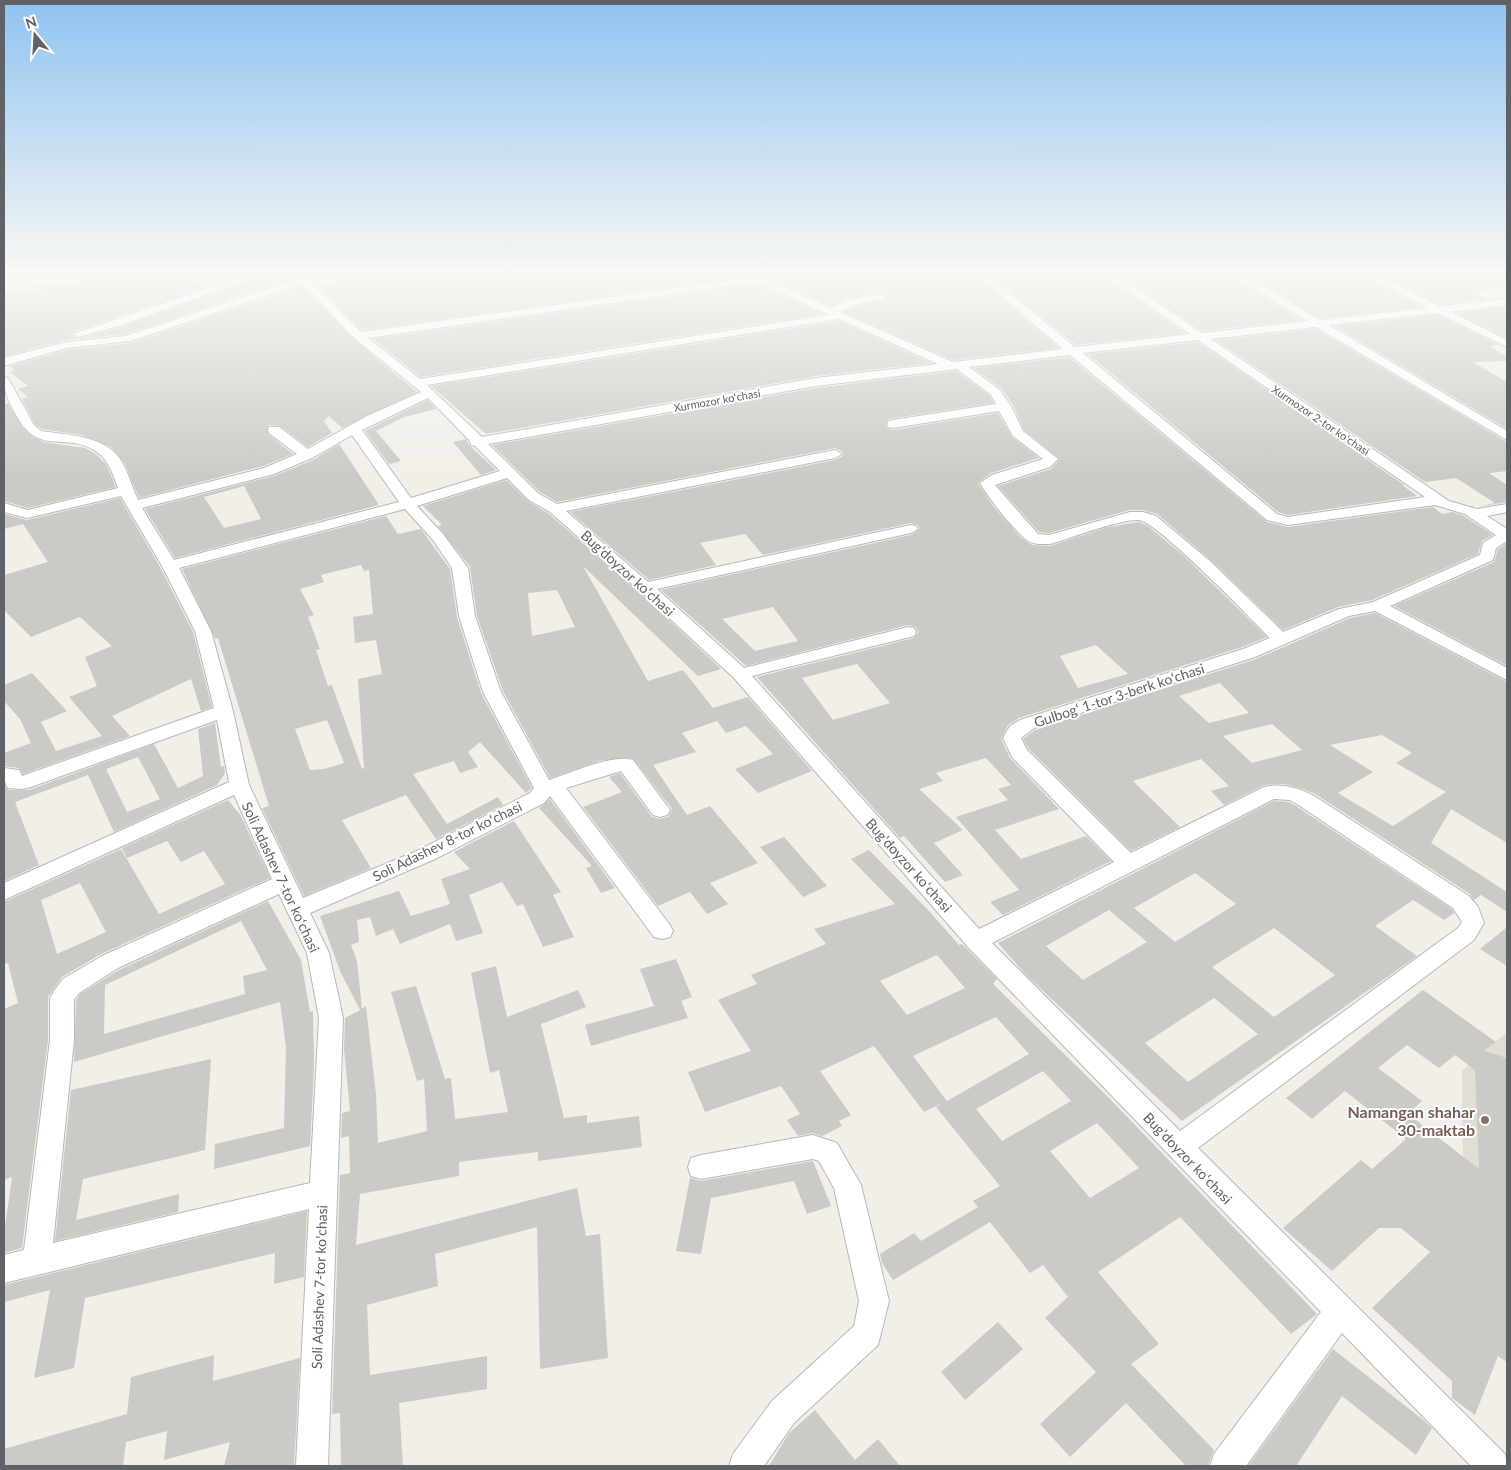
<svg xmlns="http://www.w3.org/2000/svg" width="1511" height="1470" font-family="Lato,sans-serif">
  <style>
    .education { fill: #e1ded6 }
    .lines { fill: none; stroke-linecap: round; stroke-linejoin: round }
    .canal { fill: #aadaff; fill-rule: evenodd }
    .building { fill: #cccac5; fill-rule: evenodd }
    .minor-casing { stroke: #b5b8bc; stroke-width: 2 }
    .tertiary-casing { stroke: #b5b8bc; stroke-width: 2 }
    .minor { fill: #fff; fill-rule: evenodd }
    .tertiary { fill: #fff; fill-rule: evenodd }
    .education-dot { fill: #8d6e63; stroke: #fff; stroke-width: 2 }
    .labels { text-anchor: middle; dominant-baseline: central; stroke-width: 4; stroke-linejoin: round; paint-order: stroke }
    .far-street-label { font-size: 11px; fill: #5f6368; stroke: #fff }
    .street-label { font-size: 14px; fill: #5f6368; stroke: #fff }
    .near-education-label { font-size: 16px; font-weight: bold; fill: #785e54; stroke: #fff; text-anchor: end }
  </style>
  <rect width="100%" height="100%" fill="#f1efe8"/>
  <!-- education -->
  <path class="education" d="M 1507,1032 L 1507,1302 L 1464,1287 L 1462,1071 Z"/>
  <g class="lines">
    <!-- canal -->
    <path class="canal" d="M 218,272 L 235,272 L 173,298 L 165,298 L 163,295 Z"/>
  </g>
  <!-- building -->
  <path class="building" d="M 134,272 L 177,272 L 204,288 L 71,332 L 71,336 L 78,339 L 119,328 L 273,272 L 359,272 L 292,279 L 125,334 L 66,340 L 4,356 L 4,295 Z
    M 532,272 L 742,272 L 739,274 L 741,277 L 362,330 L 318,286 L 338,283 L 445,277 L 445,281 L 533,274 Z
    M 754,272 L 971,272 L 1059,348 L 953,360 L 844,312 L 855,307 L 886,300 L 887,293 L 847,298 L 831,306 Z
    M 987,272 L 1099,272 L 1185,333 L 1076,345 Z
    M 1116,272 L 1225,272 L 1301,320 L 1202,331 Z
    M 1243,272 L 1299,272 L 1303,274 L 1357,272 L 1421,307 L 1320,318 Z
    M 1376,272 L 1489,272 L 1491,276 L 1507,282 L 1507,288 L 1471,292 L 1487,299 L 1440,304 Z
    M 756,284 L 822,314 L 421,377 L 373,339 Z
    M 296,288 L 303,288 L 353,339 L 417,392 L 342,428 L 329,416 L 324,421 L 332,433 L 308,447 L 280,426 L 268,425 L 268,434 L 293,454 L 263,466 L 139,498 L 125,464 L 111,447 L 82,435 L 42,429 L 35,424 L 22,399 L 28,397 L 18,389 L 28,386 L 10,372 L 15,371 L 10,366 L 67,350 L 131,343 Z
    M 1503,307 L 1507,309 L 1507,338 L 1457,313 Z
    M 1437,315 L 1499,345 L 1490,346 L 1507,357 L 1507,361 L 1473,362 L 1507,382 L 1507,429 L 1335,326 Z
    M 839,321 L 931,363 L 816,376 L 486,434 L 431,386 Z
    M 1316,329 L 1507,442 L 1507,471 L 1489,473 L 1507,485 L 1507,502 L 1477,507 L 1495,503 L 1456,478 L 1425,482 L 1216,340 Z
    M 1198,342 L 1404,485 L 1402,485 L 1417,496 L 1288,515 L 1278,512 L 1088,354 Z
    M 1069,357 L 1267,522 L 1288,527 L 1433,507 L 1442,514 L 1452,512 L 1464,516 L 1493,535 L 1482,541 L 1478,554 L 1372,600 L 1338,607 L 1283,630 L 1212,561 L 1157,514 L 1143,510 L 1129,510 L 1049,533 L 1039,532 L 998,486 L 1051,469 L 1060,459 L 1024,430 L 1013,405 L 1002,389 L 974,368 Z
    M 956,371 L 990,396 L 993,403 L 888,419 L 886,428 L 893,430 L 998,413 L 1012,437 L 1039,458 L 991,473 L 978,483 L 993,506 L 1020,537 L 1032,545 L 1050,546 L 1108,527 L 1139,522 L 1148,526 L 1183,555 L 1267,637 L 1242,647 L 1019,718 L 1008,725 L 1001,739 L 1010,758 L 1059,809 L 995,830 L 1021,859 L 1086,836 L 1111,861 L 1003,915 L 990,902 L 1019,890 L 956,817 L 1008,800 L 998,789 L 1011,785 L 986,758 L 936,773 L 943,781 L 919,789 L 963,830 L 934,843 L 963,875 L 945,882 L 904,836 L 900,838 L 757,677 L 914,638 L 918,633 L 916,627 L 908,625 L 746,666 L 661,590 L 911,535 L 920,529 L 918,525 L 911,523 L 763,555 L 745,534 L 700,543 L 716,565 L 649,580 L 570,512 L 835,460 L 843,456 L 843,452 L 835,448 L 557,502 L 540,492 L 492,445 L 816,388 ZM 773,607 L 798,641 L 755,651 L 722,619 ZM 1096,645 L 1128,674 L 1078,688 L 1060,656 ZM 857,664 L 890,703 L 833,720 L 802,678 Z
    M 428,400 L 436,409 L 404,417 L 376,431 L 401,461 L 389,464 L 365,431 Z
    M 8,403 L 23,428 L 33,437 L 43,442 L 85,448 L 96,454 L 106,464 L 116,487 L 28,508 L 4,501 L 4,404 Z
    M 466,439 L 469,445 L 496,470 L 481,475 L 453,442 Z
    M 339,444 L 379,505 L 175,558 L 145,509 L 274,476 L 313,460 ZM 244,486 L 261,519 L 224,528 L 204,497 Z
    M 506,480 L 528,501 L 549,514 L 638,591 L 721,669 L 698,676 L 583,566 L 648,681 L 683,670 L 713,708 L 748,697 L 812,771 L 758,793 L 735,769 L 773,754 L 746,726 L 726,733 L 717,721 L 682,733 L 696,752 L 653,765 L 687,815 L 710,806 L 758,863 L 710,883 L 728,904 L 707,914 L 690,892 L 658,906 L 583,807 L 622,792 L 609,777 L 620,773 L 652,817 L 659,819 L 668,817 L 672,809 L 633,758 L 602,760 L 550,778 L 503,691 L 477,616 L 470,567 L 438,526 L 442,525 L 423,506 ZM 557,590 L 575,627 L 532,636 L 528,593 Z
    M 120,498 L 160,567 L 193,632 L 212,707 L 201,711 L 191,679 L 112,716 L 130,736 L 23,774 L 19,768 L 4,766 L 4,753 L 31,743 L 20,719 L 4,701 L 4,685 L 32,673 L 67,711 L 41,722 L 56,751 L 102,736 L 69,697 L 97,686 L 85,657 L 112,646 L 80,617 L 31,637 L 4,610 L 4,575 L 48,562 L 23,524 L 4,529 L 4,514 L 27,520 Z
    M 386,516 L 398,534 L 421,529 L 450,569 L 457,617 L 481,693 L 532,788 L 526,793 L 480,742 L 468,752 L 478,767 L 460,773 L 454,761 L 413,774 L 447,824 L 498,797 L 503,805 L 436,839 L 406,795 L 342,820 L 371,868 L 304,896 L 262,808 L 269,806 L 218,638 L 215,639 L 182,569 ZM 361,565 L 364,571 L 369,570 L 373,614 L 353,617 L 355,643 L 376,640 L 382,674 L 358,679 L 364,768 L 362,769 L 332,685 L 328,686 L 316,650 L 320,649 L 308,617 L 314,615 L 300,589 L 324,582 L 321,575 ZM 327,720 L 344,763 L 324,769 L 310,770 L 295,729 Z
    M 1507,543 L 1507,666 L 1394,606 L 1494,562 L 1498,549 Z
    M 1375,613 L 1507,682 L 1507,843 L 1451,809 L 1431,843 L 1507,892 L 1507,912 L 1481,895 L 1474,900 L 1470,894 L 1315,794 L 1303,789 L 1284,784 L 1264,785 L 1224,805 L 1211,791 L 1229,786 L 1201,759 L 1133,781 L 1180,827 L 1131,851 L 1029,749 L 1023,739 L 1035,730 L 1256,659 L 1350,618 ZM 1220,683 L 1249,713 L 1209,723 L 1179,696 ZM 1272,724 L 1302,750 L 1252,763 L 1223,736 ZM 1382,735 L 1412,753 L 1396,763 L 1446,792 L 1393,826 L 1338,793 L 1373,772 L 1330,745 Z
    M 215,723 L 221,767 L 224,766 L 225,773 L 217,785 L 114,832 L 88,775 L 15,802 L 39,865 L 4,881 L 4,784 L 8,790 L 29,790 L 154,744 L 178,788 L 203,776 L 198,729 ZM 138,757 L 160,799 L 127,812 L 106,769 Z
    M 550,799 L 615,888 L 601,893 L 586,868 L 592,866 L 539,808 Z
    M 228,800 L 241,816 L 270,878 L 101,954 L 62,977 L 48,997 L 48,1040 L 22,1248 L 4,1253 L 4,1234 L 12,1177 L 4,1180 L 4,1009 L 18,1003 L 8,963 L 4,964 L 4,902 L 121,849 L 159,914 L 225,884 L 204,851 L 181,862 L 167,841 L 127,858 L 122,848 ZM 80,883 L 106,932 L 57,954 L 41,900 Z
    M 1274,801 L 1289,802 L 1299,808 L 1452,909 L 1454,913 L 1444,920 L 1413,900 L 1375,926 L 1417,956 L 1182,1121 L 1026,975 L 998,943 ZM 1195,873 L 1236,904 L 1175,942 L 1134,908 ZM 1109,910 L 1147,942 L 1083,980 L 1046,946 ZM 1274,928 L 1335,975 L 1274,1017 L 1212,967 ZM 1214,998 L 1258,1034 L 1188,1082 L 1145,1043 Z
    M 514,821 L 561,892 L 553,895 L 574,937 L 543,947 L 523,904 L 517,906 L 502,882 L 469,895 L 483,933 L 456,941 L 450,924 L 400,944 L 393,929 L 376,936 L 370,917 L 357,920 L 359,942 L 351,945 L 357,961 L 362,1009 L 366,1006 L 376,1094 L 378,1143 L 427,1131 L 424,1079 L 417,1081 L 391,992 L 416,986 L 445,1079 L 451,1078 L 455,1119 L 508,1112 L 499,1070 L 490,1073 L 471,973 L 496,966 L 507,1017 L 578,990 L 586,1007 L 541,1024 L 564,1118 L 587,1115 L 587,1123 L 639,1116 L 642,1147 L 538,1161 L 538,1152 L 459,1162 L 459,1176 L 360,1194 L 356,1245 L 577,1188 L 586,1236 L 600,1234 L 608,1358 L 540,1369 L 537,1227 L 435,1254 L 438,1286 L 367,1305 L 370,1375 L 487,1356 L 487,1389 L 399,1403 L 403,1466 L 341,1466 L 340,1413 L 332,1414 L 340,1175 L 350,1173 L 349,1136 L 341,1138 L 342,1113 L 350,1111 L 344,1049 L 345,1018 L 360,1010 L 340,971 L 320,916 L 399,891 L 411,916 L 450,904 L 441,879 L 470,869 L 454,852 Z
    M 784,837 L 827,886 L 803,897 L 760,847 Z
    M 869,850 L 929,911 L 959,945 L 962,944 L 997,979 L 993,984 L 1109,1098 L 1317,1314 L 1291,1334 L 1180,1217 L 1098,1272 L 1159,1344 L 1131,1364 L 1214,1450 L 1208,1466 L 1186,1466 L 1126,1403 L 1070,1457 L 1040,1424 L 1096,1372 L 1045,1318 L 1068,1297 L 1043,1265 L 1030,1273 L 990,1222 L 893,1280 L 882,1263 L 880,1254 L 914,1233 L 921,1241 L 978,1207 L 973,1201 L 1000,1186 L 936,1107 L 944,1102 L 924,1112 L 874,1046 L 820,1071 L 851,1115 L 839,1121 L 842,1126 L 822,1136 L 813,1133 L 798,1136 L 787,1120 L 800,1114 L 781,1086 L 705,1112 L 688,1072 L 751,1051 L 718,1000 L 757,984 L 751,975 L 826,944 L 814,929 L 895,904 L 851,859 ZM 937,955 L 965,988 L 907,1015 L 880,981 ZM 996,1017 L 1029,1054 L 947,1101 L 913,1056 ZM 1043,1071 L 1071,1101 L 1002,1141 L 976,1109 ZM 1097,1123 L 1139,1168 L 1090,1198 L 1050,1151 Z
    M 268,901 L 301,960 L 310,1012 L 313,1011 L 314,1069 L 310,1146 L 214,1169 L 215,1144 L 284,1128 L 286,1047 L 280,1002 L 74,1062 L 76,1001 L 80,994 L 119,970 ZM 241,921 L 267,970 L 243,976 L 245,994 L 104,1034 L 105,985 Z
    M 1507,927 L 1507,966 L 1480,949 Z
    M 676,959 L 692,997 L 681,1001 L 688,1018 L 591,1046 L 585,1025 L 654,1006 L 640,969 Z
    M 1423,990 L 1496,1042 L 1484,1051 L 1507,1058 L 1507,1362 L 1498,1356 L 1475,1415 L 1452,1398 L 1452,1381 L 1372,1308 L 1430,1252 L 1401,1228 L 1379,1228 L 1332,1271 L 1283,1228 L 1361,1160 L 1372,1169 L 1406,1139 L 1345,1091 L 1312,1119 L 1286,1098 ZM 1407,1045 L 1439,1068 L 1455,1055 L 1475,1070 L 1479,1169 L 1408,1114 L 1422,1101 L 1378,1068 Z
    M 211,1059 L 205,1150 L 83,1179 L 76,1220 L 179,1194 L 178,1212 L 55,1241 L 71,1090 Z
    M 813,1161 L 831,1206 L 807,1214 L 794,1181 L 711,1198 L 701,1254 L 676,1251 L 690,1178 L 701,1181 Z
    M 307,1211 L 304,1277 L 274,1284 L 275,1253 L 85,1298 L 74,1368 L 34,1378 L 50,1290 L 4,1302 L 4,1285 Z
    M 998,1322 L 1023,1349 L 965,1400 L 941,1372 Z
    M 1333,1349 L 1422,1419 L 1432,1428 L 1416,1455 L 1342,1396 L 1296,1466 L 1248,1466 Z
    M 214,1355 L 213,1381 L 300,1358 L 294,1466 L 224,1466 L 230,1442 L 164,1460 L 167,1431 L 126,1442 L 123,1466 L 4,1466 L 4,1449 L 127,1414 L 131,1377 Z
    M 815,1410 L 855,1460 L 878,1439 L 900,1466 L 769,1466 L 789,1433 Z"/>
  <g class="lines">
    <!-- minor casing -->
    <g class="minor-casing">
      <path id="minor" d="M 256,272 L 271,272 L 119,326 L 78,337 L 72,334 Z
        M 393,272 L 452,272 L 447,275 L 338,281 L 314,285 L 361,332 L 746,278 L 741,274 L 750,272 L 831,308 L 847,300 L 886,294 L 886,298 L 854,305 L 840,312 L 953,362 L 1063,349 L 973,272 L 984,272 L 1075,347 L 1190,334 L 1101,272 L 1113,272 L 1202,333 L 1307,321 L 1227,272 L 1239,272 L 1320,320 L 1427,308 L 1359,272 L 1372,272 L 1440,306 L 1507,299 L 1507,305 L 1451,312 L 1507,340 L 1507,347 L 1437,313 L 1329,325 L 1507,431 L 1507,440 L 1316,327 L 1211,339 L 1449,501 L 1477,509 L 1507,504 L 1507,512 L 1487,516 L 1507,529 L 1507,541 L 1496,548 L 1493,560 L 1390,606 L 1507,668 L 1507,680 L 1375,611 L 1349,616 L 1255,657 L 1034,728 L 1021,738 L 1027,750 L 1131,853 L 1264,787 C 1281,783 1299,788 1314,796 L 1469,896 L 1478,907 L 1484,923 L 1474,940 L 1198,1148 L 1505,1454 L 1507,1466 L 1471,1466 L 1342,1333 L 1246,1466 L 1210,1466 L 1214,1454 L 1321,1312 L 968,947 L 734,678 L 639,590 L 550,512 L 529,500 L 507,478 L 417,506 L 443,534 L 468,568 L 475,616 L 501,692 L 549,780 C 570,773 612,754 633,760 L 670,810 L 667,815 L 660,817 L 653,815 L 621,771 L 566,788 L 670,925 L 673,931 L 670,937 L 662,939 L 654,937 L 550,796 L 544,803 L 433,860 L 310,913 L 329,953 L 343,1018 L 328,1466 L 296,1466 L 309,1209 L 4,1283 L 4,1255 L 24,1250 L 50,1040 L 50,998 L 54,991 L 63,979 L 102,956 L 272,879 L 234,795 L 4,900 L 4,883 L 229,782 L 217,720 L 28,788 L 21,789 L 8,788 L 4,780 L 4,768 L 19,770 L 22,776 L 214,708 L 195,631 L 162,566 L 121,496 L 27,518 L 4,512 L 4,503 L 28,510 L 118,488 C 113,475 109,460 97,452 C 65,430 39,459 15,413 C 8,400 4,392 4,377 L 8,378 L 34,425 L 41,431 C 66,435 99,435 117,455 C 127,467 132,487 138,500 L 264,468 L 297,454 L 269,433 L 268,430 L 269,427 L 279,427 L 308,449 L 367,416 L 421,392 L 354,338 L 304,286 L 296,286 L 130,341 L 67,348 L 4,366 L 4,358 L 66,342 L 125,336 L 292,281 L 338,275 ZM 756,282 L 828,315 L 420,379 L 368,338 ZM 839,319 L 938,364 L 816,378 L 482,437 L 427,385 ZM 1198,340 L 1425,497 L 1288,517 L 1277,514 L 1083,353 ZM 1070,355 L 1267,520 L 1288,525 L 1435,505 L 1465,514 L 1496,535 L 1483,543 L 1480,555 L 1373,602 L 1339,609 L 1283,632 L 1211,562 L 1156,516 L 1143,512 L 1130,512 L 1049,535 L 1038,534 L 995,485 L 1050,467 L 1058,459 L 1023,431 L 1011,406 L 1000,390 L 969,367 ZM 957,369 L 991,395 L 996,404 L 893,420 L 888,421 L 887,424 L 888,427 L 893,428 L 999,411 L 1013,436 L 1043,459 L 992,475 L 980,483 C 988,497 1014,531 1027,540 C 1034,545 1042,544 1050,544 C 1072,538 1119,519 1139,520 C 1158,522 1251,619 1270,638 L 1243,649 L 1020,720 L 1010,726 L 1003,738 L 1012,757 L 1114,862 L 979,929 L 752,676 L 914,636 L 916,632 L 914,628 L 908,627 L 744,668 L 657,589 L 911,533 L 918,529 L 916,526 L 911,525 L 648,582 L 566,511 L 835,458 L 842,454 L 835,450 L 557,504 L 539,494 L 488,444 L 816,386 ZM 428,398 L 470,441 L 471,445 L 475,446 L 500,471 L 411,498 L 362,430 ZM 352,435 L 399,502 L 174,560 L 142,508 L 274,474 L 312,458 ZM 405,509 L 433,540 L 452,568 L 459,616 L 483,692 L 534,788 L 530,793 L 419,850 L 303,898 L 249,785 L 233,711 L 211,631 L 179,568 ZM 1274,799 L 1290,800 L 1300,806 L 1453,908 L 1462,922 L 1458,928 L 1180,1131 L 992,943 ZM 279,894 L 307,953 L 319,1018 L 310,1183 L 53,1243 L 74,1040 L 74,1000 L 79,993 L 118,968 Z
        M 1491,272 L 1507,273 L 1507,280 L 1492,274 Z
        M 813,1135 L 837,1143 L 861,1185 L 889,1301 L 878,1345 L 794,1423 L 764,1466 L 729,1466 L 733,1454 L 772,1401 L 854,1326 L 859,1301 L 834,1188 L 819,1161 L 813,1159 L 701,1179 L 691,1176 L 688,1167 L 691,1158 L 701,1155 Z"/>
    </g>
    <!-- tertiary casing -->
    <g class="tertiary-casing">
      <path id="tertiary" d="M 69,272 L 93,272 L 87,276 L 4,293 L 4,285 Z"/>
    </g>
    <!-- minor -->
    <use href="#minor" class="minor"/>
    <!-- tertiary -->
    <use href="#tertiary" class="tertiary"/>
  </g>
  <!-- sky -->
  <linearGradient id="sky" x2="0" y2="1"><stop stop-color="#8fc3f1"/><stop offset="0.57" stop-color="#f9f8f5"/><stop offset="1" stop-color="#f9f8f5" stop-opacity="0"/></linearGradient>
  <rect width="1511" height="478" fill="url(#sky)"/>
  <!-- markers -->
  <circle class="education-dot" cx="1485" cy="1120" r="5"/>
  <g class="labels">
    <!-- far-street labels -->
    <g class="far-street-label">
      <text transform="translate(717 400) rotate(-10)">Xurmozor koʻchasi</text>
      <text transform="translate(1321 420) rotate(34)">Xurmozor 2-tor koʻchasi</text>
    </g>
    <!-- street labels -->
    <g class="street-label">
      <text transform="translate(628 573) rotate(42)">Bug'doyzor koʻchasi</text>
      <text transform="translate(1119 695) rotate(-18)">Gulbogʻ 1-tor 3-berk koʻchasi</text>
      <text transform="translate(447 841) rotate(-26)">Soli Adashev 8-tor koʻchasi</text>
      <text transform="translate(909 865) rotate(48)">Bug'doyzor koʻchasi</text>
      <text transform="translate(281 877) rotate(65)">Soli Adashev 7-tor koʻchasi</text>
      <text transform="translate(1188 1158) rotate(46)">Bug'doyzor koʻchasi</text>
      <text transform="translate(319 1287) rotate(-88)">Soli Adashev 7-tor koʻchasi</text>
    </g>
    <!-- near-education labels -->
    <g class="near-education-label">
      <text x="1475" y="1111">Namangan shahar<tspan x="1475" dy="18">30-maktab</tspan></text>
    </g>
  </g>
  <!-- border -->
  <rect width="1511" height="1470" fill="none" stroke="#5f6368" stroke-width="10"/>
  <!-- north arrow -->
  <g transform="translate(35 35) rotate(342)" stroke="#ffffff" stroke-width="4" paint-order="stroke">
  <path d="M0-4L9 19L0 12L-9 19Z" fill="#5f6368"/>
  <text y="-8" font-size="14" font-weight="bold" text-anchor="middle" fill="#5f6368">N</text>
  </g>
</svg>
